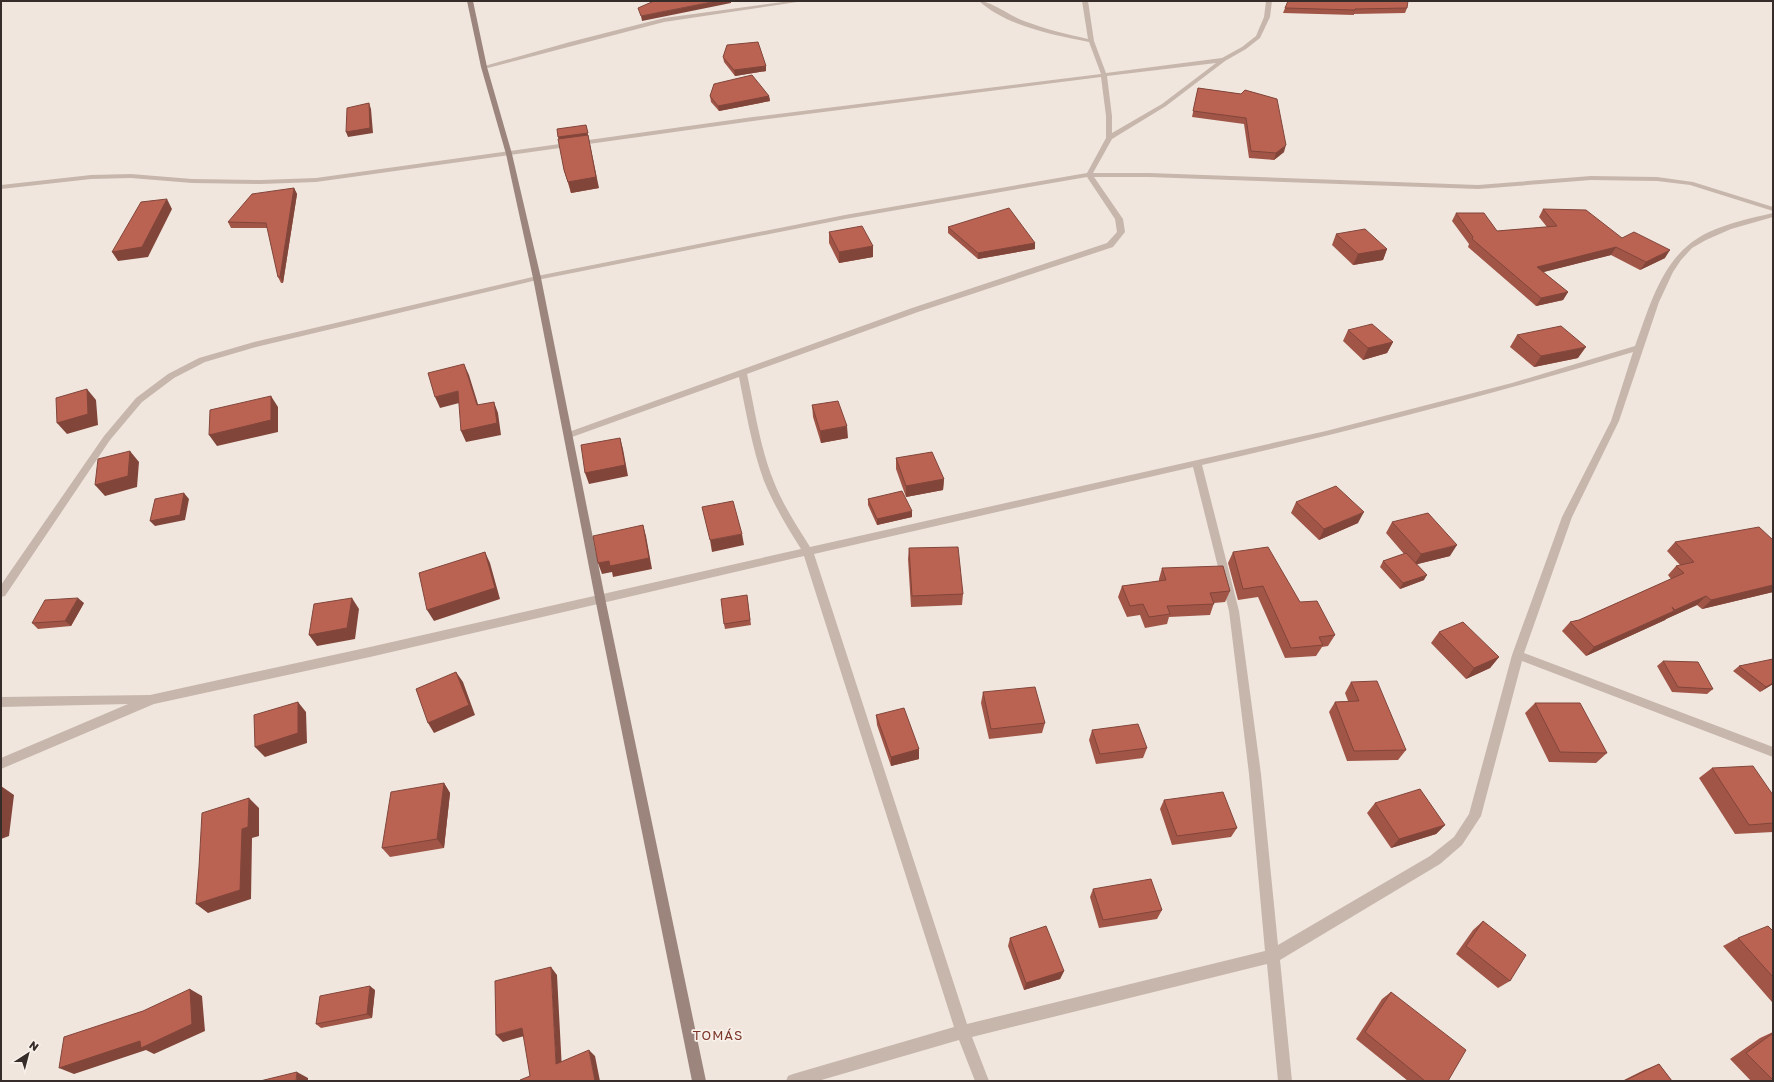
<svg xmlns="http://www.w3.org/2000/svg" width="1774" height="1082" font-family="'Golos Text',sans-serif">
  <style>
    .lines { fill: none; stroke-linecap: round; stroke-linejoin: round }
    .street { fill: #c7b6ab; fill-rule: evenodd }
    .secondary { fill: #9b857d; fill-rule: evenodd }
    .wall { fill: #a05547 }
    .shaded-wall { fill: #82453a }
    .building { fill: #ba6353; stroke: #82453a }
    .labels { text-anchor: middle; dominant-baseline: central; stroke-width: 3.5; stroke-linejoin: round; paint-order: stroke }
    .near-neighbourhood-label { font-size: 13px; letter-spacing: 1px; fill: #7d372b; stroke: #f8f1ea }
  </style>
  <rect width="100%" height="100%" fill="#f0e6de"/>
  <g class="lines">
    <!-- street -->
    <path class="street" d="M 790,1 L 804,1 L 664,22 L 484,69 L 481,67 L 570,42 L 664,18 Z
      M 979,1 C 991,1 1012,17 1024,21 C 1045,29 1066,34 1088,39 L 1082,1 L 1088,1 L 1094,41 L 1106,73 L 1222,58 L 1242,47 L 1256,36 L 1264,17 L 1266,1 L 1272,1 L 1270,17 L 1260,38 L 1246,49 L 1225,61 L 1166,106 L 1112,139 L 1093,173 L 1149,173 L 1478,185 L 1591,176 L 1657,177 L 1693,182 L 1773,207 L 1773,211 L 1690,185 L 1657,181 L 1591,180 L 1478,189 L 1149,177 L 1094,177 L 1123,219 L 1125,232 L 1113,247 L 918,312 L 747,374 C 755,410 760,448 774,482 C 783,505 797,526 810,547 L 1326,431 L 1512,383 L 1635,346 C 1651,303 1663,253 1709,232 C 1729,223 1751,218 1773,213 L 1773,217 L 1731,229 L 1706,240 L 1692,248 L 1681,260 L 1673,272 L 1659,302 L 1619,421 L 1572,517 L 1524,653 L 1773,747 L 1773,757 L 1522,661 L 1481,816 L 1462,845 L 1440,864 L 1280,960 L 1292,1081 L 1278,1081 L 1267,964 L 972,1037 L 989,1081 L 975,1081 L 959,1040 L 818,1081 L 786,1081 L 788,1076 L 793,1074 L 954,1027 L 804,556 L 370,657 L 154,704 L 1,769 L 1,758 L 128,704 L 1,707 L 1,697 L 150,695 L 370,647 L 801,549 C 787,527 774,505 764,481 C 752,448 746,412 739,377 L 572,437 L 569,438 L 564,435 L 566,433 L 912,308 L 1107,243 L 1117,232 L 1115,219 L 1087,177 L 845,219 L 537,280 L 256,347 L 205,362 L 174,378 L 142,402 L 110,440 L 5,596 L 1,597 L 1,585 L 104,436 L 136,398 L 168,374 L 199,358 L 254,342 L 537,276 L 845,215 L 1087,173 L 1106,138 L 1106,116 L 1101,77 L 753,121 L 316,182 L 261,184 L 192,183 L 131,178 L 91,179 L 1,189 L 1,185 L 91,175 L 131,174 L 192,179 L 261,180 L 316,178 L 753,117 L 1101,74 L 1089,42 C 1054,35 1006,26 979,1 ZM 1216,63 L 1162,104 L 1112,133 L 1112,116 L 1107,76 ZM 1633,352 L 1611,421 L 1562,517 L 1512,655 L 1469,814 L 1454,837 L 1430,856 L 1278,945 L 1261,774 L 1239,611 L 1202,465 C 1347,432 1491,395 1633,352 ZM 1193,467 L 1229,611 L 1249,774 L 1265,951 L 967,1024 L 814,554 Z"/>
    <!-- secondary -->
    <path class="secondary" d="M 467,1 L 473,1 L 487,67 L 512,154 L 541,278 L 605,598 L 706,1081 L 692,1081 L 595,598 L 533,278 L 506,154 L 481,67 Z"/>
  </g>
  <!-- wall -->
  <path class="wall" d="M 1285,8 L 1407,8 L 1405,13 L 1354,14 L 1354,15 L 1283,13 Z
    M 723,57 L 766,66 L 766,71 L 735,76 L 724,62 Z
    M 1198,88 L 1241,94 L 1284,152 L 1274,160 L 1249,158 L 1244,124 L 1192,117 Z
    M 710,96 L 769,96 L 770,101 L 719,111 L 711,102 Z
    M 559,139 L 599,188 L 571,193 L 564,170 Z
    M 294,188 L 297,194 L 283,283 L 281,283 L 278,277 L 268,228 L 231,228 L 228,222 Z
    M 1543,209 L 1622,238 L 1665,258 L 1640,270 L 1611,255 L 1543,272 L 1568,292 L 1563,300 L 1536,306 L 1468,247 L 1469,244 L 1452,221 L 1456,213 L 1497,231 L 1547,227 L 1539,217 Z
    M 948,227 L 1035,243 L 1035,249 L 978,259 L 948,233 Z
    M 829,232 L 873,246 L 873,257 L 839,263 L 829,243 Z
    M 1336,234 L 1387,249 L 1383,260 L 1353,265 L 1332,245 Z
    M 1348,330 L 1393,342 L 1387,353 L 1363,360 L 1343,341 Z
    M 1517,335 L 1578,358 L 1534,367 L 1510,347 Z
    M 812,405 L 848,438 L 821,443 L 813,417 Z
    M 896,458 L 944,479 L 943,490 L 906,497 L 896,469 Z
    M 868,499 L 912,517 L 877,525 L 868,505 Z
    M 1296,502 L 1358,523 L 1319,540 L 1291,513 Z
    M 1392,522 L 1450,556 L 1417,564 L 1424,580 L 1400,589 L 1380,567 L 1383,561 L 1404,554 L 1386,533 Z
    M 1773,540 L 1773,592 L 1702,609 L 1697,605 L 1666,619 L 1665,620 L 1586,656 L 1562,631 L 1570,622 L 1579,620 L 1671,579 L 1668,575 L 1676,566 L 1680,565 L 1667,551 L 1675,542 Z
    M 909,548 L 963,594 L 962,605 L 911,607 L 908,559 Z
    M 1233,552 L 1300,602 L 1335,635 L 1328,646 L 1322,647 L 1316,656 L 1285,658 L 1258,597 L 1238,600 L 1228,563 Z
    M 1162,568 L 1230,591 L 1225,602 L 1214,603 L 1210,615 L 1169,617 L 1167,624 L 1145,628 L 1140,615 L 1127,617 L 1118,597 L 1122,586 L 1159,581 L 1159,579 Z
    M 747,595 L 751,625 L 725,629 L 724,624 Z
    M 84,603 L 71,626 L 38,629 L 32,623 Z
    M 1439,632 L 1499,657 L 1490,668 L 1466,679 L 1431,643 Z
    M 1663,661 L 1713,689 L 1707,694 L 1672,692 L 1657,666 Z
    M 1739,666 L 1773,684 L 1760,692 L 1733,671 Z
    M 1351,682 L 1406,750 L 1398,760 L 1347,761 L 1329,712 L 1335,702 L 1348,701 L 1345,693 Z
    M 983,692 L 1045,723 L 1042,733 L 989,739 L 981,703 Z
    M 1535,703 L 1607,753 L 1596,763 L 1549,762 L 1525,713 Z
    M 876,715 L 919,749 L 919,759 L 891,766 L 877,725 Z
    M 1092,730 L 1147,748 L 1143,758 L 1096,764 L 1089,740 Z
    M 1712,768 L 1773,795 L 1773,832 L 1735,834 L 1699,778 Z
    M 444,783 L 450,793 L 444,848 L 390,857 L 382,848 Z
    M 1164,800 L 1237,828 L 1231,837 L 1172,845 L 1160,809 Z
    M 1375,803 L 1445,825 L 1436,834 L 1391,848 L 1367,813 Z
    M 1093,889 L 1162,910 L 1157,919 L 1099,928 L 1090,897 Z
    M 1483,921 L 1510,981 L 1498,988 L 1456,954 L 1473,930 Z
    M 1773,931 L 1773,1002 L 1772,1002 L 1723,946 L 1738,938 Z
    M 1010,938 L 1064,971 L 1060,979 L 1024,990 L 1008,946 Z
    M 375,990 L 372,1018 L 321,1028 L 316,1024 Z
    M 1391,992 L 1448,1081 L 1408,1081 L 1356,1039 L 1382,999 Z
    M 1773,1032 L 1773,1081 L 1751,1081 L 1730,1059 L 1760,1038 Z
    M 1659,1064 L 1672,1081 L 1622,1081 L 1644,1070 Z"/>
  <!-- shaded-wall -->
  <path class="shaded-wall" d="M 717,1 L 731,1 L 731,3 L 642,21 L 641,16 Z
    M 766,66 L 766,71 L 735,76 L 734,70 Z
    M 769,96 L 770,101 L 719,111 L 718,106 Z
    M 369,103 L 371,109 L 373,133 L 348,137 L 346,132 Z
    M 586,125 L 599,188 L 571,193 L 558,137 Z
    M 1286,145 L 1284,152 L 1274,160 L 1276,153 Z
    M 294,188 L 297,194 L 283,283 L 280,277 Z
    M 167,199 L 172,209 L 148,257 L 118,261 L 112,252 Z
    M 1035,243 L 1035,249 L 978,259 L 978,253 Z
    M 873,246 L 873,257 L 839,263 L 839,252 Z
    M 1616,247 L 1611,255 L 1532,275 L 1537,267 Z
    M 1387,249 L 1383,260 L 1353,265 L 1358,254 Z
    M 1670,250 L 1665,258 L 1640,270 L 1646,262 Z
    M 1568,292 L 1563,300 L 1536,306 L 1541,298 Z
    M 1393,342 L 1387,353 L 1363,360 L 1368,348 Z
    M 1586,347 L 1578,358 L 1534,367 L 1541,356 Z
    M 464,364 L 469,375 L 482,417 L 477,405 Z
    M 87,389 L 96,400 L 98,425 L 67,434 L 57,423 Z
    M 458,391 L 463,402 L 440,408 L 435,397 Z
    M 271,396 L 278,407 L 278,432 L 217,446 L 209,435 Z
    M 494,402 L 498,413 L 501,435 L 466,442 L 461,431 Z
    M 847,426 L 848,438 L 821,443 L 820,431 Z
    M 620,438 L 623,449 L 628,476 L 589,484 L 585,473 Z
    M 130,451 L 139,462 L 137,487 L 105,496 L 95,485 Z
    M 944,479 L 943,490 L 906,497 L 906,486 Z
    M 184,493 L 189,499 L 185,520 L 155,526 L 150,521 Z
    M 912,511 L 912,517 L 877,525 L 877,519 Z
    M 1364,512 L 1358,523 L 1319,540 L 1324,529 Z
    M 643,525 L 646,536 L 652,569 L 613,577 L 612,572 L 602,574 L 598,563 Z
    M 742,534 L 744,545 L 712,552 L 710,540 Z
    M 1457,545 L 1450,556 L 1414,565 L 1421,554 Z
    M 485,552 L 490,563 L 500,599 L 434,621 L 427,610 Z
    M 1427,575 L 1424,580 L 1400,589 L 1403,583 Z
    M 1773,585 L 1773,592 L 1702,609 L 1711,600 Z
    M 1706,596 L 1697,605 L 1666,619 L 1675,610 Z
    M 78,598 L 84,603 L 71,626 L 65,621 Z
    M 352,598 L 359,609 L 355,639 L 317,646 L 309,635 Z
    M 1674,611 L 1665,620 L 1586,656 L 1594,647 Z
    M 1499,657 L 1490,668 L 1466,679 L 1474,668 Z
    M 456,672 L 463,682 L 475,715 L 434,733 L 428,723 Z
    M 1773,683 L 1773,684 L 1760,692 L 1766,687 Z
    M 298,702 L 306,712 L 307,743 L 265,757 L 255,747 Z
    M 919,749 L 919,759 L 891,766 L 891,757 Z
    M 444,783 L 450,793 L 444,848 L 437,839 Z
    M 1,786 L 14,795 L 9,836 L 1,839 Z
    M 249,798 L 259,808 L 259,836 L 252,838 L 251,899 L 208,913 L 196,904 L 242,829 Z
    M 1445,825 L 1436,834 L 1391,848 L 1399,839 Z
    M 551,967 L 557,975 L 562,1070 L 556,1064 Z
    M 1064,971 L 1060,979 L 1024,990 L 1026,983 Z
    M 370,986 L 375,990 L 372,1018 L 367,1014 Z
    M 190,989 L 202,996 L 205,1031 L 154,1054 L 146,1050 L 74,1074 L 59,1068 Z
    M 522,1028 L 528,1035 L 503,1042 L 496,1035 Z
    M 589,1050 L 595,1056 L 600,1081 L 595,1081 Z
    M 297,1072 L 308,1078 L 308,1081 L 296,1081 Z"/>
  <!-- building -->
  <path class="building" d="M 654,1 L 717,1 L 641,16 L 638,8 Z
    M 1288,1 L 1408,1 L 1407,8 L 1355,9 L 1355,10 L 1285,8 Z
    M 758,42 L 766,66 L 734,70 L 723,57 L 727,45 Z
    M 752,75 L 769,96 L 718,106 L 710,96 L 714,84 Z
    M 1198,88 L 1241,94 L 1245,90 L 1277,99 L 1286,145 L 1276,153 L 1251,151 L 1246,118 L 1193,111 Z
    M 369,103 L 370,128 L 346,132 L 347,108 Z
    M 586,125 L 588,133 L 558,137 L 557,129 Z
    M 588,135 L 596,177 L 568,182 L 564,170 L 558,139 Z
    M 294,188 L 280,277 L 278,277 L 266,223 L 228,222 L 252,194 Z
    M 167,199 L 142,247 L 112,252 L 141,202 Z
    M 1009,208 L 1035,243 L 978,253 L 948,227 Z
    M 1543,209 L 1586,210 L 1622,238 L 1634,232 L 1670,250 L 1646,262 L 1616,247 L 1537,267 L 1568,292 L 1541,298 L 1472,239 L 1473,237 L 1456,213 L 1484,213 L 1497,231 L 1557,226 Z
    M 862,226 L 873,246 L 839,252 L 829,232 Z
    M 1365,229 L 1387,249 L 1358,254 L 1336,234 Z
    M 1372,324 L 1393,342 L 1368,348 L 1348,330 Z
    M 1561,326 L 1586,347 L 1541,356 L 1517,335 Z
    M 464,364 L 477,405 L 494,402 L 497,423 L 461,431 L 458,391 L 435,397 L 428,373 Z
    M 87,389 L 88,414 L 57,423 L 56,398 Z
    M 271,396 L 271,420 L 209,435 L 210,410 Z
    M 838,401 L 847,426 L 820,431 L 812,405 Z
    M 620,438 L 625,465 L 585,473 L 581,445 Z
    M 130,451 L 128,476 L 95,485 L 98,459 Z
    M 932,452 L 944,479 L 906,486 L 896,458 Z
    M 1336,486 L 1364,512 L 1324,529 L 1296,502 Z
    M 902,491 L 912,511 L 877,519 L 868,499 Z
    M 184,493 L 180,515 L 150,521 L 155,499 Z
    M 733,501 L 742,534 L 710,540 L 702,507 Z
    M 1428,513 L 1457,545 L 1421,554 L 1392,522 Z
    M 643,525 L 649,558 L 610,566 L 609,561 L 598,563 L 593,536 Z
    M 1759,527 L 1773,540 L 1773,585 L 1711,600 L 1706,596 L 1675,610 L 1672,607 L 1674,611 L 1594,647 L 1570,622 L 1579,620 L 1684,573 L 1676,566 L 1694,562 L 1675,542 Z
    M 958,547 L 963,594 L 912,596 L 909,548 Z
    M 1268,547 L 1300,602 L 1317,601 L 1335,635 L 1319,637 L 1323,645 L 1291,648 L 1263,586 L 1243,589 L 1233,552 Z
    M 485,552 L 495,588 L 427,610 L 419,573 Z
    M 1406,553 L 1427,575 L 1403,583 L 1383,561 Z
    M 1223,566 L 1230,591 L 1210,593 L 1214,604 L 1167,606 L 1170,614 L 1149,617 L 1143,604 L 1130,606 L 1122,586 L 1166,580 L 1162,568 Z
    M 747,595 L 750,620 L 724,624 L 721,599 Z
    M 78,598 L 65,621 L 32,623 L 45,600 Z
    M 352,598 L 347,628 L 309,635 L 314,604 Z
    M 1463,622 L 1499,657 L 1474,668 L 1439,632 Z
    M 1773,659 L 1773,683 L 1766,687 L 1739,666 Z
    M 1663,661 L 1698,662 L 1713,689 L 1678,687 Z
    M 456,672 L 469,705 L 428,723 L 416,689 Z
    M 1377,681 L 1406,750 L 1354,751 L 1335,702 L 1359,701 L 1351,682 Z
    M 1035,687 L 1045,723 L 991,729 L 983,692 Z
    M 298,702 L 298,733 L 255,747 L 254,715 Z
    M 1535,703 L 1580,703 L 1607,753 L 1560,752 Z
    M 904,708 L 919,749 L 891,757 L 876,715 Z
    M 1138,724 L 1147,748 L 1100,754 L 1092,730 Z
    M 1753,766 L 1773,795 L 1773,823 L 1749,825 L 1712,768 Z
    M 444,783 L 437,839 L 382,848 L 391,792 Z
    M 1420,789 L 1445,825 L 1399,839 L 1375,803 Z
    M 1223,792 L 1237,828 L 1177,836 L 1164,800 Z
    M 249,798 L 248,827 L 242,829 L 240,890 L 196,904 L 199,867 L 202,813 Z
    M 1151,879 L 1162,910 L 1103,920 L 1093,889 Z
    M 1483,921 L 1526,955 L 1510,981 L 1466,946 Z
    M 1046,926 L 1064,971 L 1026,983 L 1010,938 Z
    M 1768,926 L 1773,931 L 1773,977 L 1738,938 Z
    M 551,967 L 556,1064 L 589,1050 L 595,1081 L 520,1081 L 520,1080 L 530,1076 L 522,1028 L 496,1035 L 495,981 Z
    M 370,986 L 367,1014 L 316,1024 L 320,996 Z
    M 190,989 L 192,1024 L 141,1048 L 140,1041 L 59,1068 L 64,1037 L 143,1011 Z
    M 1391,992 L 1466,1050 L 1448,1081 L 1425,1081 L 1365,1032 Z
    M 1773,1033 L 1773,1080 L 1746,1053 Z
    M 1659,1064 L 1672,1081 L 1624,1081 Z
    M 297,1072 L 296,1081 L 260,1081 Z"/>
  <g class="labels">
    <!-- near-neighbourhood labels -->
    <g class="near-neighbourhood-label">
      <text x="718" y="1035">TOMÁS</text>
    </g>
  </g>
  <!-- border -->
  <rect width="1774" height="1082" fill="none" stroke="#362c2a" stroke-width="4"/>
  <!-- north arrow -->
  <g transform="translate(28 1054) rotate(36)" stroke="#f8f1ea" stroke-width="3" paint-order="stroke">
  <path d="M0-3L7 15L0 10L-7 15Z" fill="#362c2a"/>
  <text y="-6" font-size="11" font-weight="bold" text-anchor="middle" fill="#362c2a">N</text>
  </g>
</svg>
